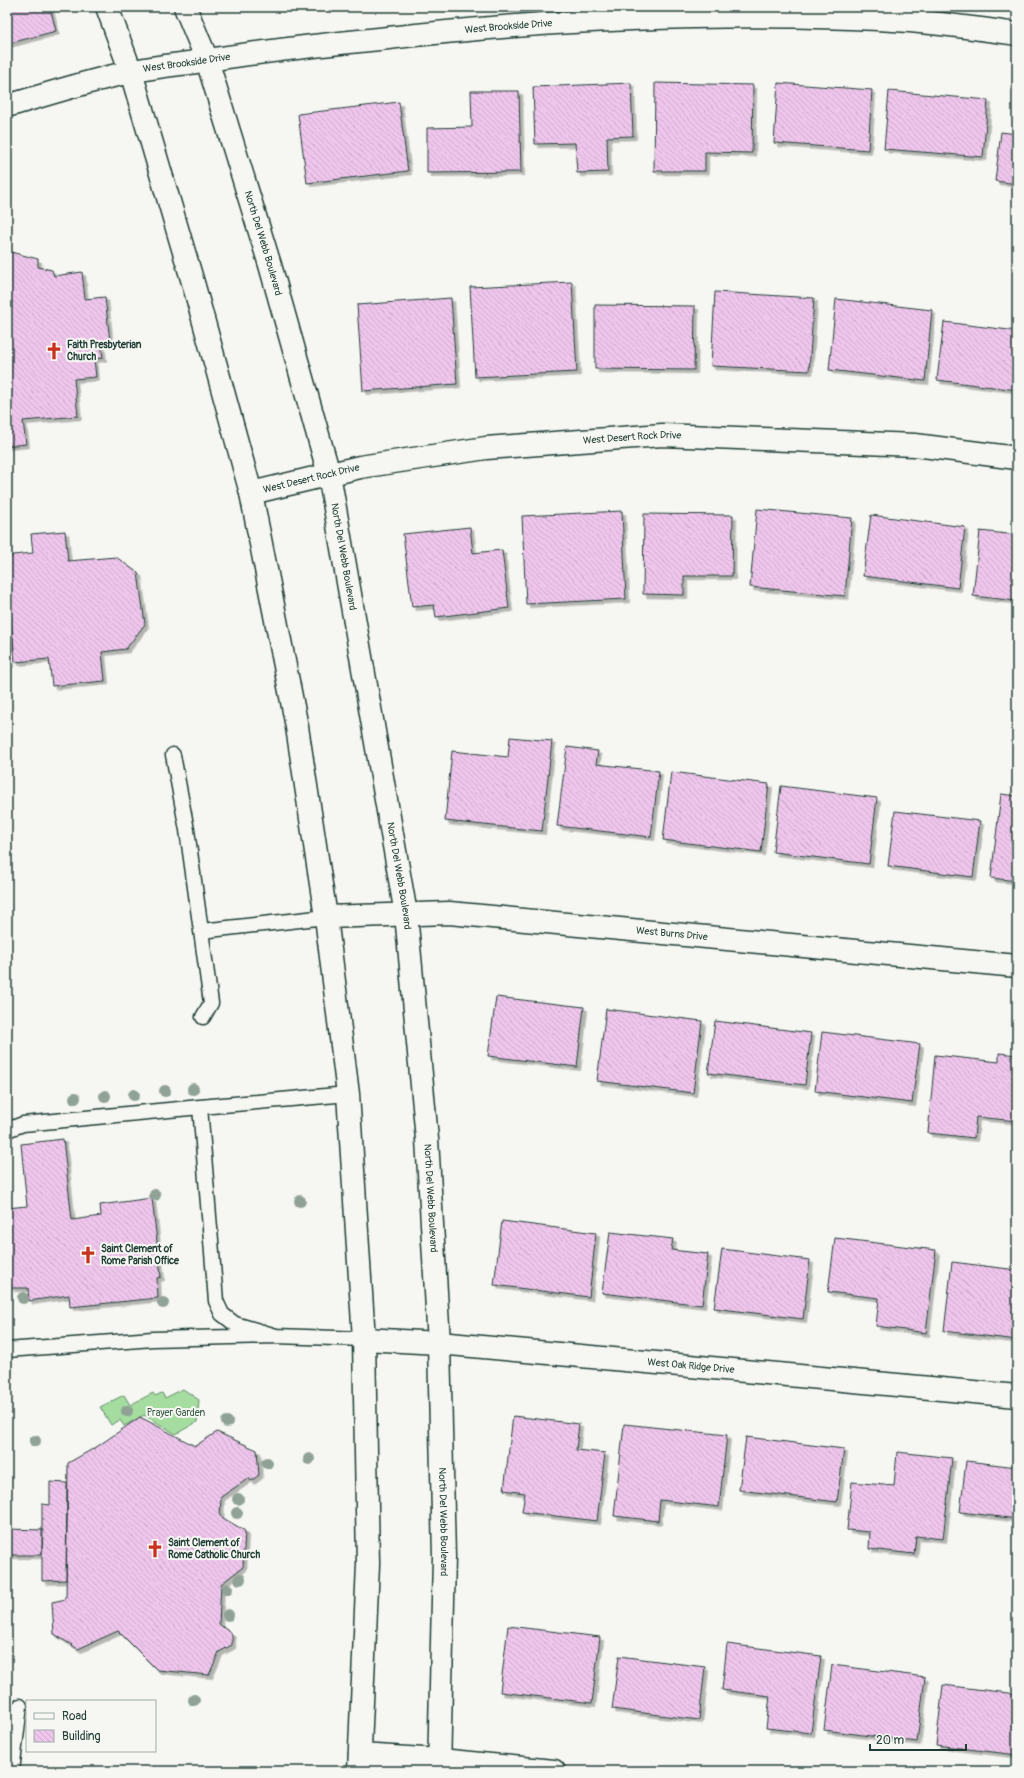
<svg xmlns="http://www.w3.org/2000/svg" width="1024" height="1778" font-family="Pangolin,sans-serif">
  <style>
    .garden { fill: #a5dc9f; stroke: #628c6a }
    .building { fill: url(#building-back-hatch); stroke: #1f3d34; filter: url(#shadow) }
    .lines { fill: none; stroke-linecap: round; stroke-linejoin: round }
    .service-casing { stroke: #1f3d34; stroke-width: 17 }
    .minor-casing { stroke: #1f3d34; stroke-width: 25 }
    .tertiary-casing { stroke: #1f3d34; stroke-width: 25 }
    .service { stroke: #f6f6f2; stroke-width: 14 }
    .minor { stroke: #f6f6f2; stroke-width: 22 }
    .tertiary { stroke: #f6f6f2; stroke-width: 22 }
    .tree { fill: #8fa295 }
    .labels { text-anchor: middle; dominant-baseline: central; stroke-width: 4; stroke-linejoin: round; paint-order: stroke }
    .street-label { font-size: 10px; fill: #1f3d34; stroke: #f6f6f2 }
    .poi-label { font-size: 10px; font-weight: bold; fill: #1f3d34; stroke: #f6f6f2; text-anchor: start }
    .park-label { font-size: 10px; fill: #3a5d49; stroke: #f6f6f2 }
  </style>
  <defs>
    <pattern id="building-back-hatch" width="6" height="6" patternUnits="userSpaceOnUse"><rect width="6" height="6" fill="#efc5ec"/><path d="M-1 5l2 2M0 0l6 6M5-1l2 2" fill="none" stroke="#ccaacb"/></pattern>
    <filter id="shadow"><feDropShadow dx="3.5" dy="3.5" stdDeviation="0" flood-color="#0004"/></filter>
  </defs>
  <rect width="100%" height="100%" fill="#f6f6f2"/>
  <filter id="ink" filterUnits="userSpaceOnUse"><feTurbulence type="fractalNoise" baseFrequency=".025" numOctaves="2"/><feDisplacementMap in="SourceGraphic" scale="8" xChannelSelector="R" yChannelSelector="G"/><feConvolveMatrix kernelMatrix="1 2 1 2 8 2 1 2 1" color-interpolation-filters="sRGB"/></filter>
  <g filter="url(#ink)">
    <!-- garden -->
    <path class="garden" d="M 183,1389 L 199,1400 L 197,1422 L 176,1434 L 144,1415 L 124,1426 L 120,1420 L 111,1425 L 100,1407 L 124,1395 L 130,1405 L 153,1393 L 155,1396 L 162,1393 L 165,1398 Z"/>
    <!-- building -->
    <path class="building" d="M 7,7 L 50,7 L 56,31 L 7,44 Z
      M 631,83 L 633,136 L 607,137 L 608,172 L 577,173 L 575,143 L 535,144 L 533,87 Z
      M 655,83 L 753,85 L 752,153 L 705,152 L 705,171 L 654,171 Z
      M 778,83 L 872,90 L 868,150 L 774,143 Z
      M 471,91 L 519,91 L 521,172 L 427,173 L 427,128 L 472,127 Z
      M 889,91 L 988,100 L 983,157 L 884,149 Z
      M 399,102 L 408,171 L 307,183 L 298,114 Z
      M 1001,132 L 1017,134 L 1017,184 L 995,181 Z
      M 7,251 L 38,259 L 38,267 L 52,270 L 54,276 L 82,272 L 85,299 L 105,297 L 110,342 L 101,343 L 103,358 L 94,359 L 96,377 L 74,379 L 78,416 L 23,421 L 26,444 L 7,446 Z
      M 572,282 L 577,372 L 475,377 L 470,287 Z
      M 715,292 L 814,298 L 809,371 L 711,366 Z
      M 451,298 L 457,384 L 363,391 L 357,305 Z
      M 836,299 L 932,310 L 925,381 L 829,370 Z
      M 595,305 L 695,306 L 694,370 L 595,369 Z
      M 944,322 L 1017,331 L 1017,390 L 937,380 Z
      M 757,509 L 852,518 L 845,596 L 750,587 Z
      M 622,511 L 626,599 L 526,604 L 522,516 Z
      M 644,514 L 733,515 L 732,576 L 684,576 L 684,595 L 643,594 Z
      M 871,515 L 965,527 L 958,588 L 863,576 Z
      M 470,527 L 473,553 L 502,550 L 509,608 L 436,617 L 434,605 L 412,607 L 403,534 Z
      M 65,531 L 68,561 L 116,557 L 138,573 L 145,624 L 126,649 L 102,652 L 105,681 L 52,686 L 49,659 L 15,662 L 7,580 L 7,562 L 13,555 L 33,553 L 31,534 Z
      M 980,531 L 1017,535 L 1017,601 L 973,596 Z
      M 7,637 L 13,637 L 14,650 L 9,650 L 11,663 L 7,664 Z
      M 510,737 L 552,741 L 542,831 L 445,821 L 452,751 L 508,757 Z
      M 567,747 L 598,751 L 596,764 L 659,771 L 651,837 L 557,826 Z
      M 671,772 L 769,784 L 761,852 L 663,840 Z
      M 781,786 L 877,798 L 869,864 L 773,852 Z
      M 1001,794 L 1017,796 L 1017,881 L 991,878 Z
      M 895,811 L 980,821 L 973,877 L 888,866 Z
      M 496,997 L 584,1007 L 577,1067 L 488,1056 Z
      M 606,1009 L 702,1021 L 693,1093 L 597,1081 Z
      M 715,1021 L 811,1033 L 805,1085 L 708,1073 Z
      M 822,1032 L 920,1044 L 912,1103 L 815,1091 Z
      M 999,1053 L 1017,1055 L 1017,1121 L 976,1117 L 974,1138 L 928,1133 L 935,1055 L 999,1062 Z
      M 63,1139 L 72,1220 L 101,1216 L 100,1205 L 152,1198 L 161,1277 L 157,1278 L 158,1298 L 70,1307 L 69,1295 L 29,1301 L 28,1288 L 11,1288 L 7,1253 L 7,1208 L 27,1206 L 21,1144 Z
      M 502,1221 L 596,1233 L 589,1297 L 494,1285 Z
      M 610,1232 L 673,1239 L 671,1250 L 708,1254 L 702,1305 L 602,1293 Z
      M 835,1238 L 936,1250 L 926,1333 L 876,1326 L 879,1298 L 828,1292 Z
      M 722,1249 L 810,1260 L 803,1319 L 714,1308 Z
      M 952,1262 L 1017,1270 L 1017,1340 L 944,1331 Z
      M 513,1416 L 579,1424 L 576,1450 L 605,1453 L 597,1521 L 522,1512 L 525,1493 L 504,1490 Z
      M 140,1417 L 195,1446 L 217,1432 L 257,1450 L 259,1475 L 251,1481 L 249,1478 L 221,1497 L 220,1516 L 245,1531 L 243,1567 L 221,1584 L 219,1624 L 232,1634 L 232,1645 L 219,1652 L 209,1675 L 157,1670 L 118,1631 L 78,1649 L 54,1634 L 52,1602 L 66,1599 L 68,1463 L 98,1446 Z
      M 624,1424 L 727,1435 L 719,1507 L 660,1500 L 658,1521 L 614,1516 Z
      M 746,1437 L 844,1449 L 837,1502 L 739,1490 Z
      M 897,1452 L 952,1458 L 943,1539 L 916,1536 L 914,1554 L 869,1549 L 870,1532 L 847,1530 L 852,1482 L 894,1486 Z
      M 966,1461 L 1017,1467 L 1017,1519 L 960,1512 Z
      M 50,1482 L 67,1483 L 66,1580 L 42,1581 L 42,1504 L 50,1505 Z
      M 7,1529 L 43,1530 L 42,1555 L 7,1555 Z
      M 508,1626 L 600,1637 L 592,1703 L 500,1692 Z
      M 727,1644 L 821,1656 L 811,1733 L 766,1728 L 770,1696 L 722,1690 Z
      M 619,1656 L 705,1667 L 699,1720 L 612,1709 Z
      M 832,1665 L 925,1677 L 917,1742 L 824,1730 Z
      M 943,1685 L 1017,1694 L 1017,1755 L 936,1745 Z"/>
    <g class="lines">
      <!-- service casing -->
      <g class="service-casing">
        <path id="service" d="M 173,755 L 187,830 L 211,1003 L 203,1017
          M 201,931 L 326,917
          M 200,1107 L 348,1094
          M 7,1130 L 23,1124 L 200,1107 L 216,1301 L 222,1314 L 235,1324 L 276,1336
          M 7,1350 L 153,1339 L 276,1336 L 364,1339
          M 12,1771 L 20,1706"/>
      </g>
      <!-- minor casing -->
      <g class="minor-casing">
        <g id="minor">
          <path id="s1" d="M 7,106 C 48,94 88,81 130,72 C 152,67 174,65 196,62 C 257,52 318,45 379,39 C 556,19 733,10 910,21 C 946,24 982,29 1017,34"/>
          <path id="s2" d="M 251,493 L 360,467 L 486,448 L 662,435 L 915,445 L 1017,458"/>
          <path id="s3" d="M 364,1339 L 439,1343 L 1017,1396"/>
          <path d="M 360,1755 L 440,1760 L 554,1771"/>
        </g>
      </g>
      <!-- tertiary casing -->
      <g class="tertiary-casing">
        <g id="tertiary">
          <path d="M 107,7 L 131,72 L 194,286 L 251,493 L 297,727 L 326,917 L 348,1094 L 364,1339 L 368,1564 L 359,1771"/>
          <path id="s4" d="M 185,7 L 207,60 L 270,265 L 329,474 L 406,914 L 427,1139 L 439,1343 L 444,1557 L 439,1771"/>
          <path id="s5" d="M 326,917 L 449,913 L 1017,966"/>
        </g>
      </g>
      <!-- service -->
      <use href="#service" class="service"/>
      <!-- minor -->
      <use href="#minor" class="minor"/>
      <!-- tertiary -->
      <use href="#tertiary" class="tertiary"/>
    </g>
    <!-- trees -->
    <g class="tree">
      <circle cx="193" cy="1089" r="6"/>
      <circle cx="165" cy="1091" r="6"/>
      <circle cx="134" cy="1095" r="6"/>
      <circle cx="105" cy="1096" r="6"/>
      <circle cx="75" cy="1098" r="6"/>
      <circle cx="155" cy="1195" r="6"/>
      <circle cx="300" cy="1201" r="6"/>
      <circle cx="23" cy="1298" r="6"/>
      <circle cx="163" cy="1303" r="6"/>
      <circle cx="127" cy="1411" r="6"/>
      <circle cx="227" cy="1422" r="6"/>
      <circle cx="35" cy="1441" r="6"/>
      <circle cx="309" cy="1459" r="6"/>
      <circle cx="267" cy="1463" r="6"/>
      <circle cx="238" cy="1499" r="6"/>
      <circle cx="237" cy="1513" r="6"/>
      <circle cx="240" cy="1579" r="6"/>
      <circle cx="227" cy="1589" r="6"/>
      <circle cx="228" cy="1615" r="6"/>
      <circle cx="194" cy="1700" r="6"/>
    </g>
  </g>
  <!-- icons -->
  <defs>
    <g id="church-bare" transform="scale(1.38)"><path d="M-1.2-6h2.4v3.5h3.3v2.4h-3.3V6h-2.4V-.1h-3.3v-2.4h3.3Z" fill="#c8321e" stroke="#f6f6f2" stroke-width="2.5" paint-order="stroke"/></g>
  </defs>
  <g fill-rule="evenodd">
    <use href="#church-bare" x="54" y="351"/>
    <use href="#church-bare" x="88" y="1255"/>
    <use href="#church-bare" x="155" y="1549"/>
  </g>
  <g class="labels">
    <!-- street labels -->
    <g class="street-label">
      <text stroke="none"><textPath href="#s1" startOffset="509">West Brookside Drive</textPath></text>
      <text stroke="none"><textPath href="#s1" startOffset="185">West Brookside Drive</textPath></text>
      <text stroke="none"><textPath href="#s4" startOffset="249">North Del Webb Boulevard</textPath></text>
      <text stroke="none"><textPath href="#s2" startOffset="386">West Desert Rock Drive</textPath></text>
      <text stroke="none"><textPath href="#s2" startOffset="62">West Desert Rock Drive</textPath></text>
      <text stroke="none"><textPath href="#s4" startOffset="573">North Del Webb Boulevard</textPath></text>
      <text stroke="none"><textPath href="#s4" startOffset="897">North Del Webb Boulevard</textPath></text>
      <text stroke="none"><textPath href="#s5" startOffset="347">West Burns Drive</textPath></text>
      <text stroke="none"><textPath href="#s4" startOffset="1221">North Del Webb Boulevard</textPath></text>
      <text stroke="none"><textPath href="#s3" startOffset="328">West Oak Ridge Drive</textPath></text>
      <text stroke="none"><textPath href="#s4" startOffset="1545">North Del Webb Boulevard</textPath></text>
    </g>
    <!-- poi labels -->
    <g class="poi-label">
      <text x="67" y="345">Faith Presbyterian<tspan x="67" dy="12">Church</tspan></text>
      <text x="101" y="1249">Saint Clement of<tspan x="101" dy="12">Rome Parish Office</tspan></text>
      <text x="168" y="1543">Saint Clement of<tspan x="168" dy="12">Rome Catholic Church</tspan></text>
    </g>
    <!-- park labels -->
    <g class="park-label">
      <text x="176" y="1413">Prayer Garden</text>
    </g>
  </g>
  <!-- margin -->
  <rect width="1024" height="1778" fill="none" stroke="#f6f6f2" stroke-width="24"/>
  <rect x="12" y="12" width="1000" height="1754" fill="none" stroke="#1f3d34" stroke-width="1.5" filter="url(#ink)"/>
  <!-- legend -->
  <rect x="26" y="1700" width="130" height="52" fill="#f6f6f2" stroke="#a0aca6"/>
  <rect x="34" y="1713" width="20" height="6" fill="#f6f6f2" stroke="#a0aca6"/>
  <text x="62" y="1720" font-size="12" fill="#1f3d34">Road</text>
  <rect x="34" y="1730" width="20" height="12" fill="url(#building-back-hatch)" stroke="#a0aca6"/>
  <text x="62" y="1740" font-size="12" fill="#1f3d34">Building</text>
  <!-- scale -->
  <path d="M870 1744v6h96v-6" fill="none" stroke="#1f3d34" stroke-width="2"/>
  <text x="876" y="1744" font-size="12" fill="#1f3d34" stroke="#f6f6f2" stroke-width="3" paint-order="stroke">20 m</text>
</svg>
